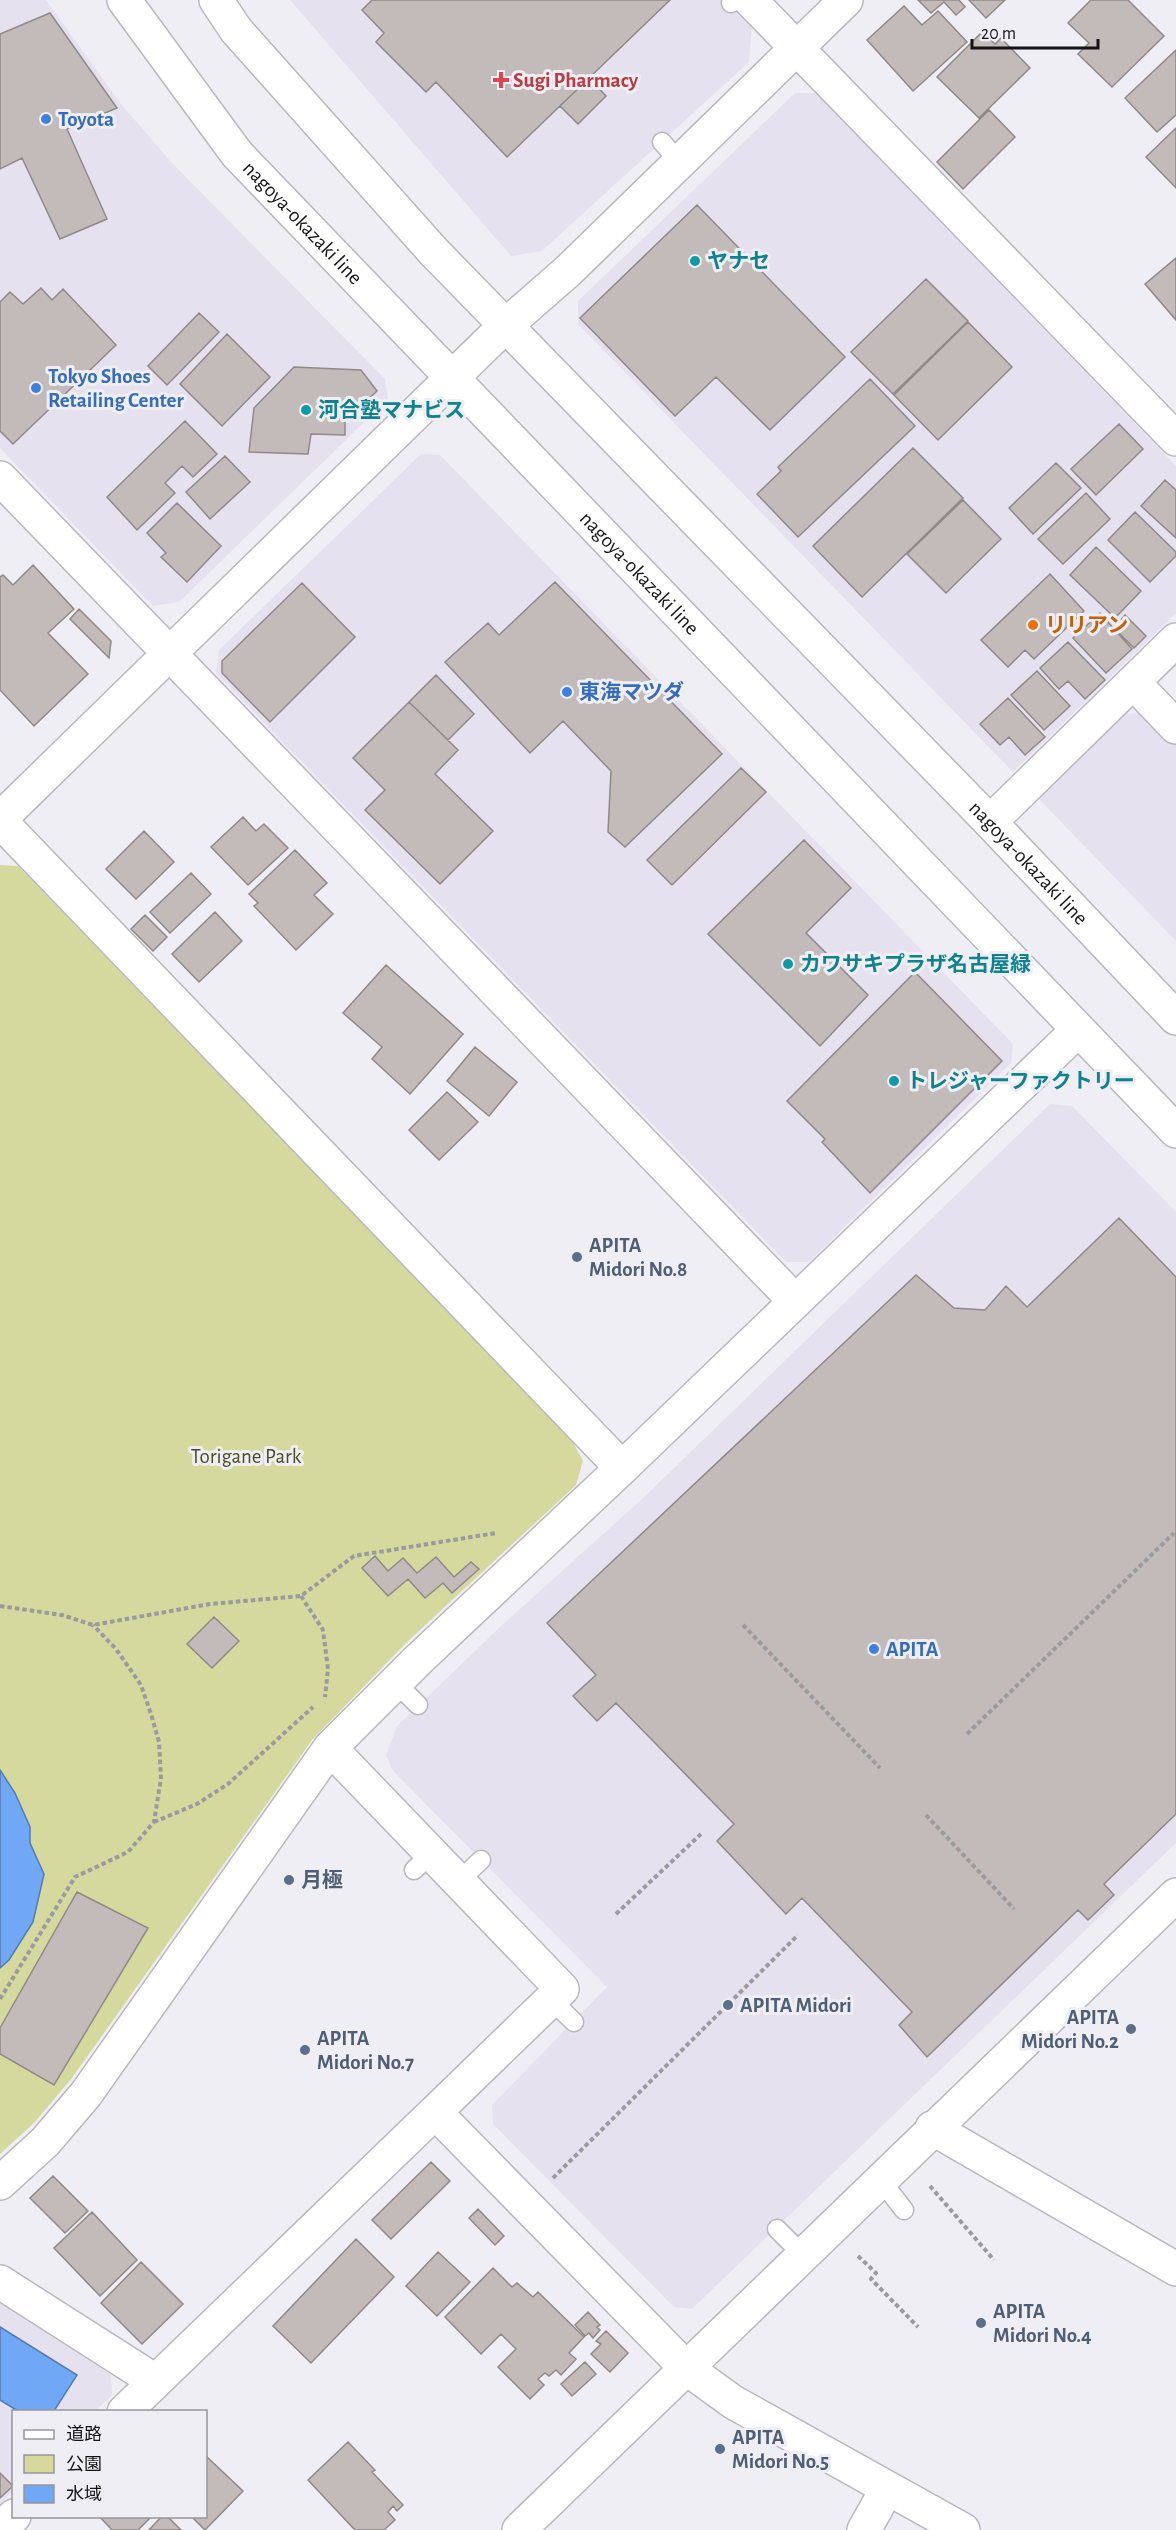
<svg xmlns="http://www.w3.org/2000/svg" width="1176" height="2530" font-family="'Alegreya Sans','Noto Sans JP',sans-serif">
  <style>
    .built { fill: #e5e1ef }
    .green { fill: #d5d99d }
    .water { fill: #70a8f6; stroke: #547bb2; stroke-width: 1.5 }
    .building { fill: #c2bbba; stroke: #908988; stroke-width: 1.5 }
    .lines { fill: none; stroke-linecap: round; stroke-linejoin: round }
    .service-casing { stroke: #bab8be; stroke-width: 21 }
    .minor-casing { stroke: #bab8be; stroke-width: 36 }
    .tertiary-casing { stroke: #bab8be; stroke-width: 36 }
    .primary-casing { stroke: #bab8be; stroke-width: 36 }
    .path { stroke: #9b9a9e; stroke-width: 4; stroke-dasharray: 4.5 3; stroke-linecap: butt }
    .service { stroke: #fff; stroke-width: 18 }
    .minor { stroke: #fff; stroke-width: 33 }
    .tertiary { stroke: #fff; stroke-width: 33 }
    .primary { stroke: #fff; stroke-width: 33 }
    .health-dot { fill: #e0444e; stroke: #efeef4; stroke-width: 2 }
    .shop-dot { fill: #3f7fe0; stroke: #efeef4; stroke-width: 2 }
    .culture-dot { fill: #0f9aa8; stroke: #efeef4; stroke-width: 2 }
    .food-dot { fill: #e8710a; stroke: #efeef4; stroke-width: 2 }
    .service-dot { fill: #5c6f8a; stroke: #efeef4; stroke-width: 2 }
    .labels { text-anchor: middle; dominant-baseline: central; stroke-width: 6; stroke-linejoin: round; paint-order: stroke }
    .health-label { font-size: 21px; font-weight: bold; fill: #be3a42; stroke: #efeef4; text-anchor: start }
    .shop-label { font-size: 21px; font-weight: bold; fill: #366cbe; stroke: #efeef4; text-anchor: start }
    .street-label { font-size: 21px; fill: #141315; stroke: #efeef4 }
    .culture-label { font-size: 21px; font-weight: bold; fill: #0d838f; stroke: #efeef4; text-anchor: start }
    .food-label { font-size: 21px; font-weight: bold; fill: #c56008; stroke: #efeef4; text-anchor: start }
    .service-label { font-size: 21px; font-weight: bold; fill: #4e5e75; stroke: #efeef4; text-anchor: start }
    .park-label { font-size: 21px; fill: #4d4e23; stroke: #efeef4 }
  </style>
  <rect width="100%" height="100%" fill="#efeef4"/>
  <!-- built -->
  <path class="built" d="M 0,0 L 46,0 L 121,104 L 172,163 L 385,379 L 388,399 L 179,602 L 153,606 L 0,448 Z
    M 290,0 L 728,0 L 752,25 L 749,62 L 542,251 L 511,256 Z
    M 795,93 L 815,93 L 1176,466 L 1176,613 L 1013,772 L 578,324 L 578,301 Z
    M 421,454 L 440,455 L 1013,1044 L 1011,1063 L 809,1262 L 786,1262 L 216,673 L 219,650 Z
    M 1146,712 L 1176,744 L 1176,941 L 1039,799 L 1126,714 Z
    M 1050,1104 L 1072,1106 L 1176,1212 L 1176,1843 L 692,2309 L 674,2307 L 493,2124 L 492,2105 L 607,1987 L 393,1771 L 386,1755 L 397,1726 L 500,1627 L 642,1499 Z
    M 0,2303 L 111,2375 L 112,2395 L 95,2411 L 14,2412 L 13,2491 L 0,2504 Z"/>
  <!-- green -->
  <path class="green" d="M 0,865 L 18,866 L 570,1437 L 583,1461 L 576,1485 L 406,1643 L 312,1740 L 72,2078 L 34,2123 L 0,2154 Z"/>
  <!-- water -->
  <path class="water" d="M 0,1770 L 15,1793 L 30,1827 L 30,1843 L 44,1874 L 33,1922 L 9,1960 L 0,1968 Z
    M 0,2327 L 77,2375 L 54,2411 L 18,2411 L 0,2400 Z"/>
  <!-- building -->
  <path class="building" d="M 372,0 L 670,0 L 507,157 L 436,82 L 426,92 L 376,42 L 384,33 L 362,10 Z
    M 918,0 L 959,0 L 965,7 L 956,15 L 944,2 L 931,13 Z
    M 969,0 L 1005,0 L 986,18 Z
    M 1091,0 L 1128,0 L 1164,36 L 1112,87 L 1078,54 L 1089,43 L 1068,23 Z
    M 904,6 L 922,25 L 938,11 L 967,42 L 913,91 L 867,40 Z
    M 50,13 L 117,108 L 67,129 L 107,219 L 60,239 L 22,158 L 0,169 L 0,34 Z
    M 982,32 L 995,44 L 1001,38 L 1030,68 L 979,118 L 937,77 Z
    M 1176,50 L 1176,115 L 1157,132 L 1125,98 Z
    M 589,78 L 606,96 L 578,124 L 560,106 Z
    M 989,110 L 1015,137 L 963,189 L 937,162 Z
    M 1176,128 L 1176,188 L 1146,157 Z
    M 697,205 L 845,357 L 770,430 L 716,377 L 675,416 L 580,318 Z
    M 1176,258 L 1176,320 L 1145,284 Z
    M 926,279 L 968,321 L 893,394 L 851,352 Z
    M 41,288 L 52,300 L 63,289 L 116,345 L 13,444 L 0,431 L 0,302 L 10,292 L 23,304 Z
    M 199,313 L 219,332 L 167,385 L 148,366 Z
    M 968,322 L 1012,367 L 938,440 L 894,395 Z
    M 227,334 L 270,377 L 222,426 L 180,384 Z
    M 294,367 L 361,370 L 377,391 L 355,412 L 345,412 L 345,435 L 311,434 L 308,454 L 249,452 L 254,408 Z
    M 870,379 L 915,426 L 798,537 L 757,494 L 781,471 L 778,467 Z
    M 185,421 L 217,454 L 193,477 L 182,466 L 165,483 L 175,493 L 137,530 L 107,497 Z
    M 1119,424 L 1143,449 L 1096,495 L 1071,469 Z
    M 913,448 L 963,498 L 862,597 L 813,546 Z
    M 225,456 L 250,482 L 210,519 L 186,492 Z
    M 1056,463 L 1081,488 L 1033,534 L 1009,508 Z
    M 1165,480 L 1176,490 L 1176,538 L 1141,506 Z
    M 1086,493 L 1110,519 L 1063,564 L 1038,539 Z
    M 963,500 L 1001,539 L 946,593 L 907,554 Z
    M 177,503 L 221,546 L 187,582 L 161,557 L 166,553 L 147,533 Z
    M 1135,512 L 1176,552 L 1176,556 L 1150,582 L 1108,540 Z
    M 1096,547 L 1141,591 L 1115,618 L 1070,575 Z
    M 33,565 L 74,609 L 48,633 L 88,674 L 34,726 L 0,690 L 0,577 L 3,575 L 13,585 Z
    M 1050,574 L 1084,611 L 1034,659 L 1025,650 L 1008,667 L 981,640 Z
    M 555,582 L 722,754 L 625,847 L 608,832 L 611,771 L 563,721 L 530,753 L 445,662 L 488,623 L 499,635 Z
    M 302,583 L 355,637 L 270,722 L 222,673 L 222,661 Z
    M 79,609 L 111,641 L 109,658 L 70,619 Z
    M 1100,613 L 1132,649 L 1106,673 L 1073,638 Z
    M 1125,615 L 1146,636 L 1134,648 L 1114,628 Z
    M 1068,642 L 1105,680 L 1085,699 L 1068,681 L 1059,689 L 1040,668 Z
    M 1037,671 L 1070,706 L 1044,730 L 1011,695 Z
    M 436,675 L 474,714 L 448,740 L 409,702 Z
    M 1008,698 L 1045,737 L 1025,755 L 1009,737 L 1000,745 L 980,724 Z
    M 409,702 L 458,750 L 435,774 L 493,831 L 440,884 L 365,810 L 385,790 L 353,758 Z
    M 741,768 L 766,792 L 672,885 L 647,860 Z
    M 243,817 L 256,831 L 264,824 L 288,848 L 248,885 L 211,847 Z
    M 144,831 L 174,862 L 136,899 L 106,869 Z
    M 804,840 L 851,888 L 806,933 L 868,995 L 820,1046 L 708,934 Z
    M 295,850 L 327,883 L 314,895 L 333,914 L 296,950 L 254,906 L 258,903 L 249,894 Z
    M 191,873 L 211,894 L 170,933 L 150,912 Z
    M 215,912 L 242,941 L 199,982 L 172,954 Z
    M 145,915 L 167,937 L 153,951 L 131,929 Z
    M 386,965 L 463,1034 L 410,1094 L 372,1059 L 382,1047 L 343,1013 Z
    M 915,972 L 1002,1061 L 870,1193 L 822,1142 L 825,1139 L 787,1101 Z
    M 475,1047 L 517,1082 L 489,1116 L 447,1081 Z
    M 447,1092 L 478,1122 L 439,1160 L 409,1130 Z
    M 1119,1218 L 1176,1277 L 1176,1814 L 1104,1884 L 1114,1895 L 1088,1920 L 1078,1910 L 927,2057 L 899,2025 L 912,2012 L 802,1898 L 786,1914 L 717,1841 L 734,1824 L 616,1703 L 597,1721 L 573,1696 L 596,1675 L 547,1623 L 916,1275 L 954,1308 L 985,1310 L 1006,1286 L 1027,1307 Z
    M 375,1556 L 388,1571 L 403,1558 L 417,1573 L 436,1557 L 454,1577 L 471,1562 L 479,1569 L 452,1593 L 443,1583 L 425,1598 L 408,1579 L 388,1596 L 362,1568 Z
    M 214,1617 L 239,1641 L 212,1668 L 187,1644 Z
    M 77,1892 L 148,1928 L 54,2085 L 0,2054 L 0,2028 Z
    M 431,2162 L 450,2181 L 391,2239 L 372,2220 Z
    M 53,2176 L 88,2211 L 65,2233 L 30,2198 Z
    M 478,2209 L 504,2236 L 495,2245 L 469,2218 Z
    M 92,2212 L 137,2260 L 100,2296 L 54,2248 Z
    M 356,2239 L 394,2277 L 311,2363 L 273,2326 Z
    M 438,2252 L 470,2282 L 437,2316 L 406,2286 Z
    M 141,2262 L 183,2304 L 142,2344 L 101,2303 Z
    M 493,2268 L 512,2287 L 517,2283 L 533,2297 L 538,2292 L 584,2337 L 569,2353 L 576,2359 L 561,2375 L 556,2370 L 549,2376 L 545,2373 L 538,2379 L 544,2385 L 530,2399 L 498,2367 L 516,2349 L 501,2334 L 481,2354 L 445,2317 Z
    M 588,2312 L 600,2325 L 597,2327 L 600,2330 L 593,2338 L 589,2333 L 585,2336 L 575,2325 Z
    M 606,2331 L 628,2353 L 610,2372 L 591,2354 L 601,2344 L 596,2341 Z
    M 585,2362 L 596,2374 L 572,2396 L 561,2384 Z
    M 348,2442 L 375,2470 L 372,2472 L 403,2505 L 397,2511 L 393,2506 L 388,2512 L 395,2520 L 384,2530 L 355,2530 L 308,2480 Z
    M 206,2456 L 243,2491 L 205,2530 L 191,2516 L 206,2516 Z
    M 0,2473 L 13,2486 L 0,2498 Z
    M 99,2516 L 152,2516 L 138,2530 L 112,2530 Z
    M 162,2516 L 167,2516 L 181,2530 L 149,2530 Z"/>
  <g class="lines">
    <!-- service casing -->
    <g class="service-casing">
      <path id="service" d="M 731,3 L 733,0
        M 662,142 L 679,162
        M 395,1682 L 418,1705
        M 414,1870 L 432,1853
        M 459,1881 L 481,1860
        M 551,2000 L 574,2022
        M 880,2179 L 904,2210
        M 777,2229 L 803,2255"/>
    </g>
    <!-- minor casing -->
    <g class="minor-casing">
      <path id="minor" d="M 750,0 L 1176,439
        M 0,478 L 795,1301
        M 1133,682 L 1176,727
        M 0,821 L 622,1468
        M 990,822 L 1176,640
        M 932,2128 L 1176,2269
        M 0,2183 L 45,2142 L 86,2094 L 330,1748
        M 0,2282 L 155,2381
        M 124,2412 L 435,2112
        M 0,2530 L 14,2516
        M 864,2530 L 887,2489
        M 963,2530 L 733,2402 L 686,2368 L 435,2112 L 562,1989 L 330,1748 L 418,1660 L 622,1468 L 1078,1030"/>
    </g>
    <!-- tertiary casing -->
    <g class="tertiary-casing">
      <path id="tertiary" d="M 0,819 L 505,326 L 568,271 L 846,0
        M 519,2530 L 1176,1895"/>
    </g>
    <!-- primary casing -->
    <g class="primary-casing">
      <g id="primary">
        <path id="s1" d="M 124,0 L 237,154 L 1176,1131"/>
        <path id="s2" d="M 216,0 L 236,30 L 434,252 L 990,822 L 1176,1018"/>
      </g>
    </g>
    <!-- path -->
    <path class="path" d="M 301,1596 L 323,1630 L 328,1669 L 325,1697
      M 0,1606 L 62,1615 L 93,1625 L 210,1604 L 301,1596 L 354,1556 L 496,1533
      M 743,1625 L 880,1768
      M 967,1734 L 1174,1533
      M 926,1815 L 1014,1909
      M 154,1822 L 197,1804 L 228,1784 L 313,1707
      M 616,1914 L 701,1834
      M 0,1999 L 75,1877 L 128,1852 L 154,1822 L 161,1778 L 159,1742 L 151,1714 L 141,1685 L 116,1649 L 93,1625
      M 553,2178 L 798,1935
      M 930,2186 L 994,2260
      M 858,2256 L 876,2273 L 871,2279 L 918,2327"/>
    <!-- service -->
    <use href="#service" class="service"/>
    <!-- minor -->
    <use href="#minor" class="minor"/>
    <!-- tertiary -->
    <use href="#tertiary" class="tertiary"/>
    <!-- primary -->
    <use href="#primary" class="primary"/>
  </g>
  <!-- markers -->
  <path class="health-dot" d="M498 71h6v6h6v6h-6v6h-6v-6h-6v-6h6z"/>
  <g class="shop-dot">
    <circle cx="46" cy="119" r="6"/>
    <circle cx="36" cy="388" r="6"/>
    <circle cx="567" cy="692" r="6"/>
    <circle cx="874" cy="1649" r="6"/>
  </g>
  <g class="culture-dot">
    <circle cx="695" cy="261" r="6"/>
    <circle cx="306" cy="410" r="6"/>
    <circle cx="788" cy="964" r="6"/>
    <circle cx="894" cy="1081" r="6"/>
  </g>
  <circle class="food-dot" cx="1033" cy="625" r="6"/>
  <g class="service-dot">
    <circle cx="577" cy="1257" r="6"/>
    <circle cx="289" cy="1880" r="6"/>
    <circle cx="728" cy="2005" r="6"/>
    <circle cx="1131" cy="2029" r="6"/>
    <circle cx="305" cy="2050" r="6"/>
    <circle cx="981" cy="2323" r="6"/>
    <circle cx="720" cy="2449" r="6"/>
  </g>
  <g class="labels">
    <!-- health labels -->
    <g class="health-label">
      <text x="513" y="80">Sugi Pharmacy</text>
    </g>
    <!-- shop labels -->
    <g class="shop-label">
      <text x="58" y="119">Toyota</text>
      <text x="48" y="376">Tokyo Shoes<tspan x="48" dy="24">Retailing Center</tspan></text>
      <text x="579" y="692">東海マツダ</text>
      <text x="886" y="1649">APITA</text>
    </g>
    <!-- street labels -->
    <g class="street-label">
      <text stroke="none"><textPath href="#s1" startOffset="286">nagoya-okazaki line</textPath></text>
      <text stroke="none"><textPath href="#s1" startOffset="772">nagoya-okazaki line</textPath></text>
      <text stroke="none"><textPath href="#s2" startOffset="1186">nagoya-okazaki line</textPath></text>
    </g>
    <!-- culture labels -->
    <g class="culture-label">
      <text x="707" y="261">ヤナセ</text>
      <text x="318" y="410">河合塾マナビス</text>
      <text x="800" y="964">カワサキプラザ名古屋緑</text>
      <text x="906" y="1081">トレジャーファクトリー</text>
    </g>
    <!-- food labels -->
    <g class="food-label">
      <text x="1045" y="625">リリアン</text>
    </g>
    <!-- service labels -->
    <g class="service-label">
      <text x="589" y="1245">APITA<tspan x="589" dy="24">Midori No.8</tspan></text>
      <text x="301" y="1880">月極</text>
      <text x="740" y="2005">APITA Midori</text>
      <text x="1119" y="2017" text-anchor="end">APITA<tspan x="1119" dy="24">Midori No.2</tspan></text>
      <text x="317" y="2038">APITA<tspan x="317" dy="24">Midori No.7</tspan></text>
      <text x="993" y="2311">APITA<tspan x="993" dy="24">Midori No.4</tspan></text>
      <text x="732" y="2437">APITA<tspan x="732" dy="24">Midori No.5</tspan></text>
    </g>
    <!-- park labels -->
    <g class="park-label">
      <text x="246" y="1456">Torigane Park</text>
    </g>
  </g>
  <!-- legend -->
  <rect x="12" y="2410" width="195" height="108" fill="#efeef4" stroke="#97969b" stroke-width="1.5"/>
  <rect x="24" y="2430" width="30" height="9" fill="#ffffff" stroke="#97969b" stroke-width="1.5"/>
  <text x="66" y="2440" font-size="18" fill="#141315">道路</text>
  <rect x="24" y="2455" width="30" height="18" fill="#d5d99d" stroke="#97969b" stroke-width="1.5"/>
  <text x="66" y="2470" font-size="18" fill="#141315">公園</text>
  <rect x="24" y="2485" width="30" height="18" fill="#70a8f6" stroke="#97969b" stroke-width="1.5"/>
  <text x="66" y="2500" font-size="18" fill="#141315">水域</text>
  <!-- scale -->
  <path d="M972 39v9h126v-9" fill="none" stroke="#141315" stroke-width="3"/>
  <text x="981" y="39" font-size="18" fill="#141315" stroke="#efeef4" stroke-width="4.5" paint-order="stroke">20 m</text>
</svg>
